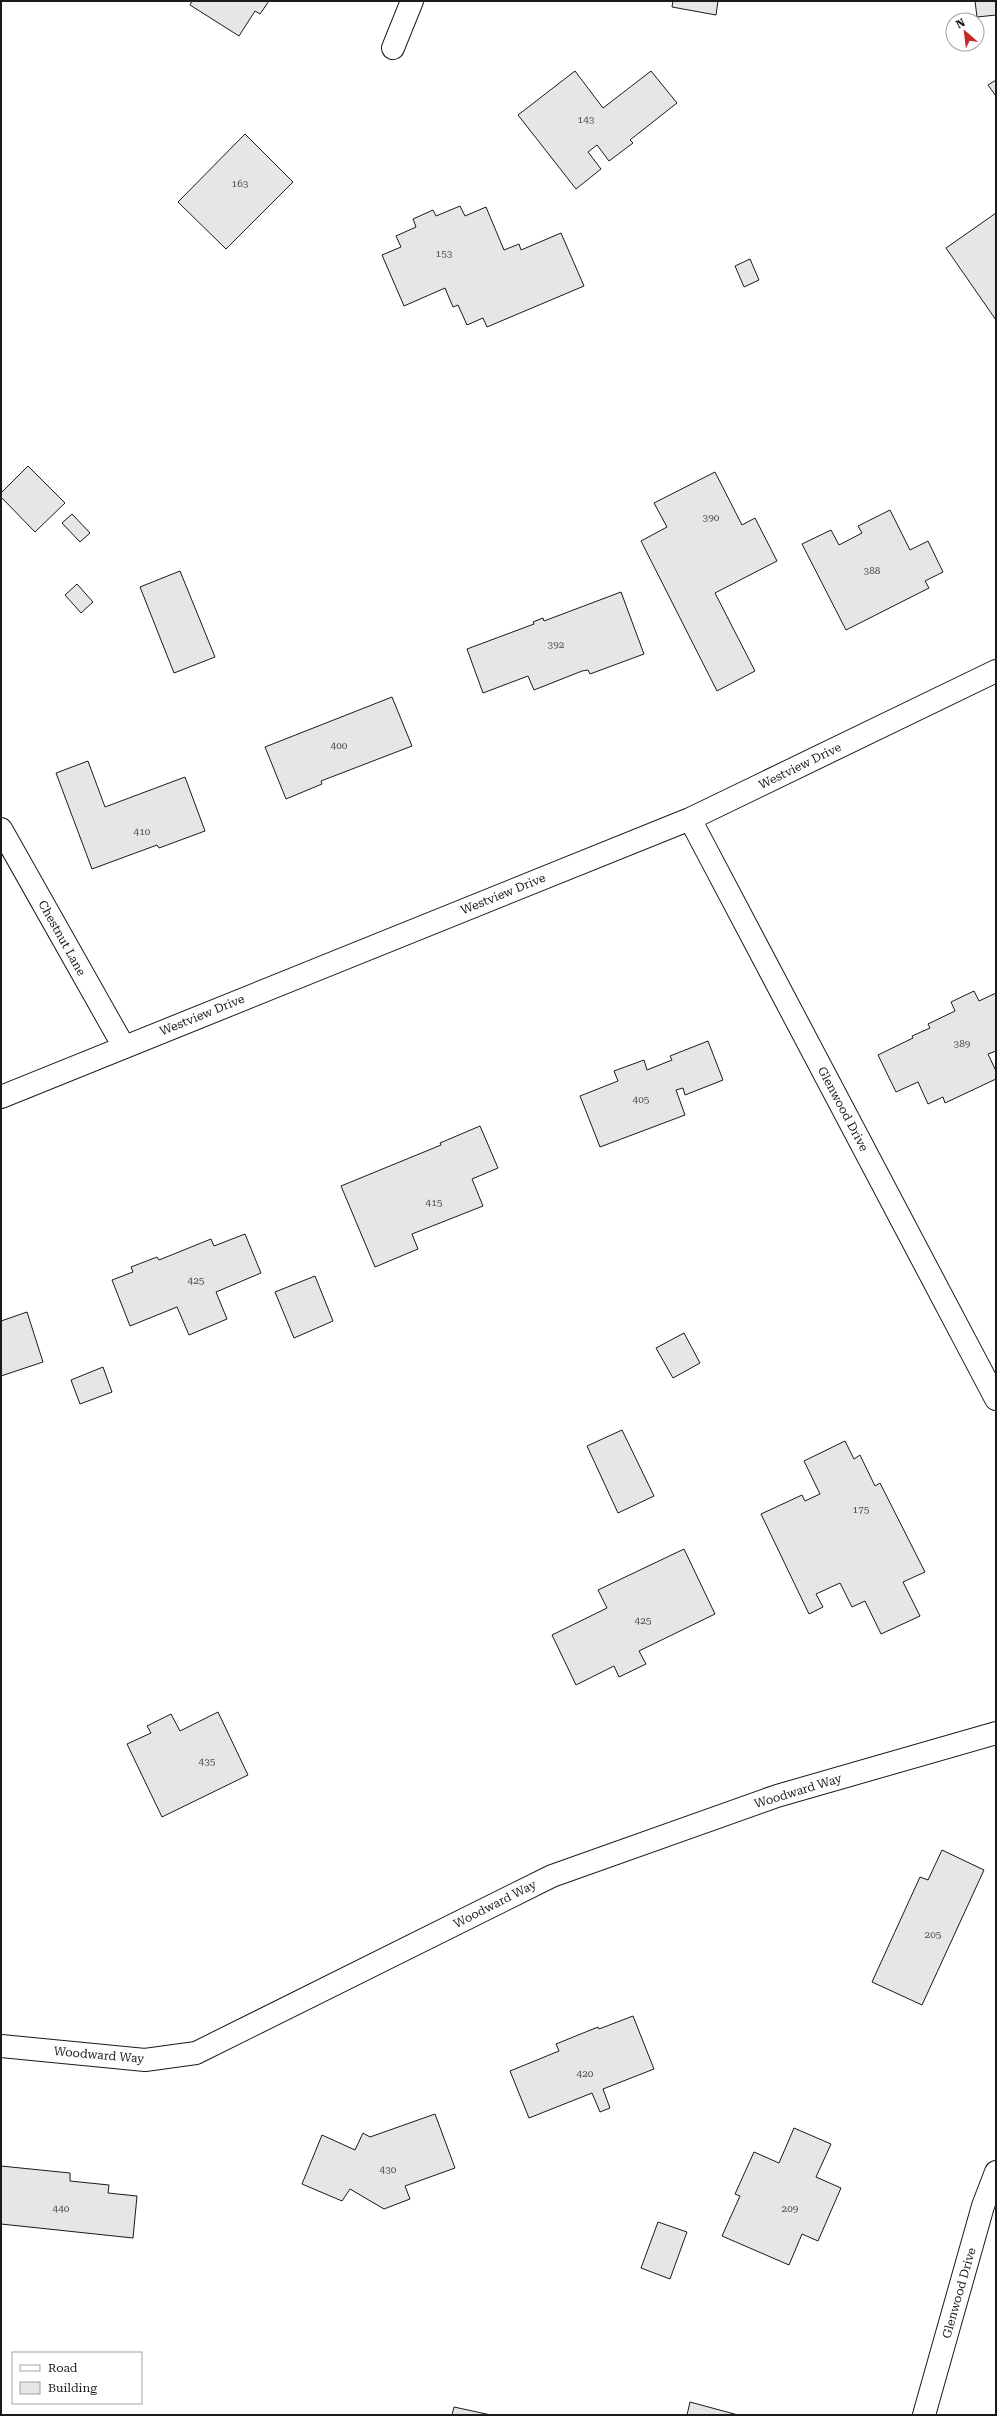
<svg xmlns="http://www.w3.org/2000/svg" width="997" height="2416" font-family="'Roboto Serif',serif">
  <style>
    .building { fill: #e6e6e6; stroke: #1a1a1a }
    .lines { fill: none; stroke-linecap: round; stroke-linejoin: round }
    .minor-casing { stroke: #1a1a1a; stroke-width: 24 }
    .minor { stroke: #fff; stroke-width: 22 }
    .labels { text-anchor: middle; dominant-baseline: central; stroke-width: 3; stroke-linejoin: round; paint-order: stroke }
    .number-label { font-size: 10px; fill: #4d4d4d }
    .street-label { font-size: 12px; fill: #1a1a1a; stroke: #fff }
  </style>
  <rect width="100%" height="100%" fill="#fff"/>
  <!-- building -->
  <path class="building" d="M 192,1 L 269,1 L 260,14 L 255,11 L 239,36 L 190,5 Z
    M 673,1 L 718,1 L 716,15 L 672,7 Z
    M 975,1 L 996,1 L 996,15 L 977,17 Z
    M 575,71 L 603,108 L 651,71 L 677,103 L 630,140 L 633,143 L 609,161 L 597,145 L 588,152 L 601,169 L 576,189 L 518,115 Z
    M 996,80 L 996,96 L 988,85 Z
    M 245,134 L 293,182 L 226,249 L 178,202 Z
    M 460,206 L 465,216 L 486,207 L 504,250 L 519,244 L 521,250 L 561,233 L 584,286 L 487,327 L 483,318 L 467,325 L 458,305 L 453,307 L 445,288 L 404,306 L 382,255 L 401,247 L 396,236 L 416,227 L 413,219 L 433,210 L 436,216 Z
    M 996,213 L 996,320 L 946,248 Z
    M 750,259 L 759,280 L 744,287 L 735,266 Z
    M 28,466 L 65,503 L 35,532 L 1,497 L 1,493 Z
    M 715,472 L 742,525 L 755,518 L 777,561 L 715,593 L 755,671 L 717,691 L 641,541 L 667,527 L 654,503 Z
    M 890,510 L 910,550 L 928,541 L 943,572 L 925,581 L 929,588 L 846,630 L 802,544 L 831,530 L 839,545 L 862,533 L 858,526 Z
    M 72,514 L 90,533 L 80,542 L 62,523 Z
    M 180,571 L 215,657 L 174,673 L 140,587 Z
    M 77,584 L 93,602 L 81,613 L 65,595 Z
    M 621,592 L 644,654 L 590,674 L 588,670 L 582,671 L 534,690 L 528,676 L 483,693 L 467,649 L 534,624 L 533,622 L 543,618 L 544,621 Z
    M 392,697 L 412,746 L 321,781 L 322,784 L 286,799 L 265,747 Z
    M 88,761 L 105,807 L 185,777 L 205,831 L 159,848 L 157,845 L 92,869 L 56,773 Z
    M 974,991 L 979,1001 L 996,993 L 996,1051 L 988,1054 L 996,1071 L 996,1079 L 945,1103 L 943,1097 L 928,1104 L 918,1082 L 896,1092 L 878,1055 L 913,1038 L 912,1036 L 930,1028 L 928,1024 L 955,1011 L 951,1002 Z
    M 708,1041 L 723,1080 L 685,1095 L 683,1088 L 676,1090 L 685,1115 L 600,1147 L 580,1096 L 618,1081 L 614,1071 L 644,1060 L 647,1070 L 672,1060 L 670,1056 Z
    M 480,1126 L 498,1168 L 472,1179 L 483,1206 L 412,1234 L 418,1249 L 375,1267 L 341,1186 L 441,1145 L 440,1143 Z
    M 245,1234 L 261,1273 L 216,1292 L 227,1319 L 189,1335 L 177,1307 L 130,1326 L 112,1280 L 133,1272 L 131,1267 L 157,1257 L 159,1260 L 211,1239 L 214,1246 Z
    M 315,1276 L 333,1321 L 294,1338 L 275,1292 Z
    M 27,1312 L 43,1362 L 1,1376 L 1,1321 Z
    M 684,1333 L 700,1363 L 673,1378 L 656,1348 Z
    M 103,1367 L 112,1392 L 80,1404 L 71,1380 Z
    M 622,1430 L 654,1496 L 618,1513 L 587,1446 Z
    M 845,1441 L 854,1459 L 860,1455 L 875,1486 L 880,1483 L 925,1572 L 903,1582 L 920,1616 L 881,1634 L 865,1601 L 852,1607 L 840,1583 L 816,1594 L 823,1607 L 809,1614 L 761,1514 L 802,1495 L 805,1501 L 820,1494 L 804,1461 Z
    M 684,1549 L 715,1614 L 639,1651 L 646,1664 L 619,1677 L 614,1666 L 576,1685 L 552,1635 L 607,1608 L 598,1590 Z
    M 218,1712 L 248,1775 L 162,1817 L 127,1744 L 151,1733 L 147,1726 L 171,1714 L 180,1731 Z
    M 942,1850 L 984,1870 L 922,2005 L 872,1982 L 920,1877 L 928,1880 Z
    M 633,2016 L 654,2069 L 603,2089 L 610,2108 L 600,2112 L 592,2093 L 529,2118 L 510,2071 L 559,2051 L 556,2044 L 598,2027 L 599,2029 Z
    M 435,2114 L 455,2168 L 405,2186 L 410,2199 L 384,2209 L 350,2189 L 342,2201 L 302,2184 L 322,2135 L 355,2150 L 363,2133 L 370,2137 Z
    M 794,2128 L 831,2144 L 816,2177 L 841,2188 L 818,2241 L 802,2234 L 789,2265 L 722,2236 L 740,2196 L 735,2194 L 754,2152 L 779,2163 Z
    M 1,2166 L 70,2173 L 70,2181 L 109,2185 L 108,2193 L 137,2196 L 133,2238 L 1,2224 Z
    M 658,2222 L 687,2232 L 670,2279 L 641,2268 Z
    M 690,2402 L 738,2415 L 687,2415 Z
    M 454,2407 L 491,2415 L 452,2415 Z"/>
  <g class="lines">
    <!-- minor casing -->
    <g class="minor-casing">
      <path id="minor" d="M 393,48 L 412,1
        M 690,819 L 996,1399
        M 1,829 L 124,1047
        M 1,1097 L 690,819 L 996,671
        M 1,2046 L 145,2060 L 196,2053 L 552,1876 L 777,1796 L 996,1733
        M 924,2415 L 983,2206 L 996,2172"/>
    </g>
    <!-- minor -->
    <use href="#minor" class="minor"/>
  </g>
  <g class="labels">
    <!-- number labels -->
    <g class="number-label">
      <text x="586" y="119">143</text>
      <text x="240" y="183">163</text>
      <text x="444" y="253">153</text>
      <text x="711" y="517">390</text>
      <text x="872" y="570">388</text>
      <text x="556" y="644">392</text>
      <text x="339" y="745">400</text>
      <text x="142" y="831">410</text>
      <text x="962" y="1043">389</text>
      <text x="641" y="1099">405</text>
      <text x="434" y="1202">415</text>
      <text x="196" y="1280">425</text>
      <text x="861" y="1509">175</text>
      <text x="643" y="1620">425</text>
      <text x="207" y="1761">435</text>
      <text x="933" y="1934">205</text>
      <text x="585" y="2073">420</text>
      <text x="388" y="2169">430</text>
      <text x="61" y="2208">440</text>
      <text x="790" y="2208">209</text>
    </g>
    <!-- street labels -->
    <g class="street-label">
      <text transform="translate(800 766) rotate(-26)">Westview Drive</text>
      <text transform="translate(503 894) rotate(-22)">Westview Drive</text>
      <text transform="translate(62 938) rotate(61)">Chestnut Lane</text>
      <text transform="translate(202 1015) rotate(-22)">Westview Drive</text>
      <text transform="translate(843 1109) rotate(62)">Glenwood Drive</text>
      <text transform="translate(798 1791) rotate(-17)">Woodward Way</text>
      <text transform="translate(495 1904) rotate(-27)">Woodward Way</text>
      <text transform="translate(99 2055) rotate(5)">Woodward Way</text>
      <text transform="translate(959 2293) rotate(-74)">Glenwood Drive</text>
    </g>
  </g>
  <!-- border -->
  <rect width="997" height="2416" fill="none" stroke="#1a1a1a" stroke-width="4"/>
  <!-- legend -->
  <rect x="12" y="2352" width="130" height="52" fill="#ffffff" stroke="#a3a3a3"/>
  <rect x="20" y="2365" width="20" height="6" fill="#ffffff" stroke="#a3a3a3"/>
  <text x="48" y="2372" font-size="12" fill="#1a1a1a">Road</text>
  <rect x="20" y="2382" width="20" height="12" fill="#e6e6e6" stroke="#a3a3a3"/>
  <text x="48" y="2392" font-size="12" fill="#1a1a1a">Building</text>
  <!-- north arrow -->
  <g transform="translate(965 32) rotate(332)"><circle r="19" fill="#ffffff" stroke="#a3a3a3"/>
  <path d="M0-3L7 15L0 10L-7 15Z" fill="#c62828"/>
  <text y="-6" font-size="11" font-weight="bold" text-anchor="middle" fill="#1a1a1a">N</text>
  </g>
</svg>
